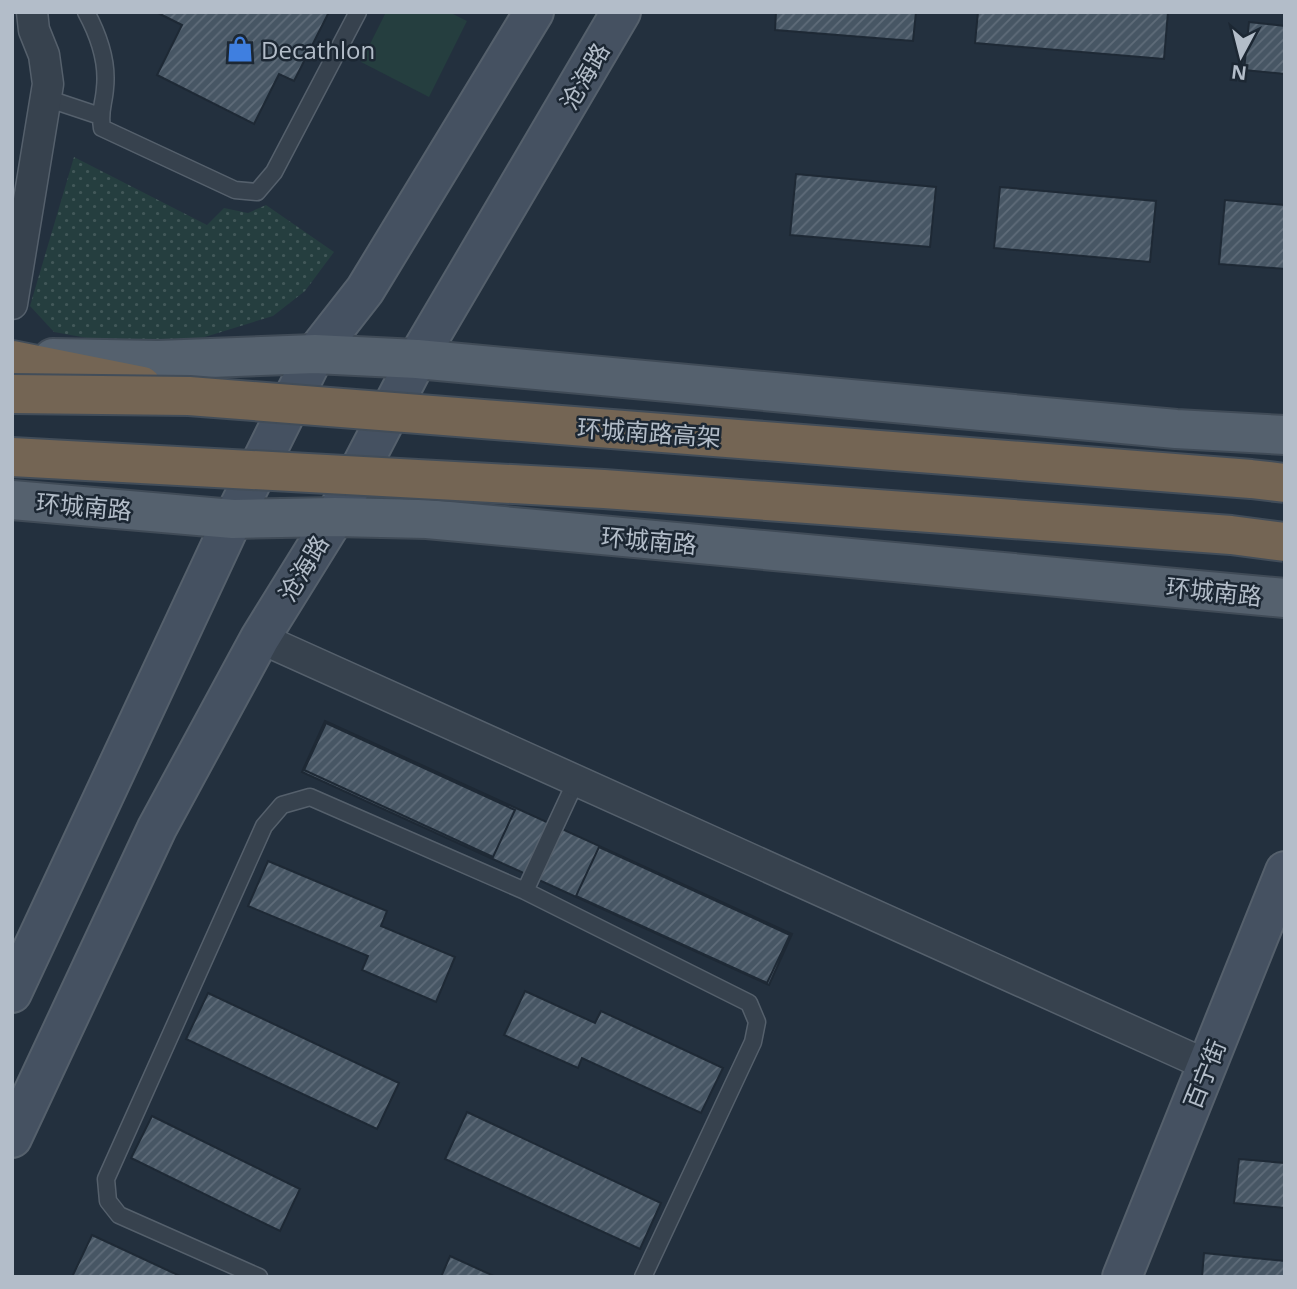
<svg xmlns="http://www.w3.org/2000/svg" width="1297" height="1289" font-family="'Open Sans','Noto Sans SC',sans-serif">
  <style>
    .grass { fill: url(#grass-dots) }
    .park { fill: #253e3f }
    .building { fill: url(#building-hatch); stroke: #1e2935; stroke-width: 2 }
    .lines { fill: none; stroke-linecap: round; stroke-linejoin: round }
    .lane-casing { stroke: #55606c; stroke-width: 19 }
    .street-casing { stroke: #55606c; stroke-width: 33 }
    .secondary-casing { stroke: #55606c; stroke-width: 42 }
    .primary-casing { stroke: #404b57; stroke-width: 42 }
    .highway-casing { stroke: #424d59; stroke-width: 42 }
    .lane { stroke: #37424e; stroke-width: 16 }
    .street { stroke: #37424e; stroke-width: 30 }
    .secondary { stroke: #455161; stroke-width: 38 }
    .primary { stroke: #55616e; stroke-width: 38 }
    .highway { stroke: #746554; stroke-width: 38 }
    .highway-bridge-casing { stroke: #424d59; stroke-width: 42; stroke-linecap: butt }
    .highway-bridge { stroke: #746554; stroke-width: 38 }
    .labels { text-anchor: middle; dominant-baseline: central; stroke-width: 5; stroke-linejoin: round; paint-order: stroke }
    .poi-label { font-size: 24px; fill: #b3bdc9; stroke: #1c2733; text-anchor: start }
    .street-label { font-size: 24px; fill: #b3bdc9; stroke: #1c2733 }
  </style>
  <defs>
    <pattern id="grass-dots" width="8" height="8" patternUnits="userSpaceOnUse" patternTransform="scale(1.75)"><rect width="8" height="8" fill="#253e3f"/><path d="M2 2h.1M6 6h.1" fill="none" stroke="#425859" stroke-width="1.8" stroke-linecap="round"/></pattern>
    <pattern id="building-hatch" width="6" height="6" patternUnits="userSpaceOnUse" patternTransform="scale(1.75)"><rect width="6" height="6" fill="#475664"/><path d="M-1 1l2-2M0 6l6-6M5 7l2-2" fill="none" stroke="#5f6c79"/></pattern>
  </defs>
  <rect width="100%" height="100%" fill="#23303e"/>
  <!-- grass -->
  <path class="grass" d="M 74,157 L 207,225 L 224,208 L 248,213 L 266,205 L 334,252 L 305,291 L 273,316 L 192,341 L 87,338 L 54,332 L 30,306 Z"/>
  <!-- park -->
  <path class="park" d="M 386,12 L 449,12 L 467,21 L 429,97 L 361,62 Z"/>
  <!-- building -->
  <path class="building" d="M 156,12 L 329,12 L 294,81 L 279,74 L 254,124 L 157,75 L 182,25 Z
    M 776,12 L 916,12 L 913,41 L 775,30 Z
    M 978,12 L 1168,12 L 1164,59 L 975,43 Z
    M 1249,22 L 1285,26 L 1285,74 L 1244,70 Z
    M 796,174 L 936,187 L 930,247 L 790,235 Z
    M 1000,187 L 1156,201 L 1150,262 L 994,248 Z
    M 1225,200 L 1285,205 L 1285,269 L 1219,264 Z
    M 325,721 L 792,934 L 769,985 L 302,772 Z
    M 326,723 L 515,810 L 493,857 L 304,770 Z
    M 599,847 L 790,935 L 767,983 L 576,896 Z
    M 268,861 L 387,911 L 381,926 L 455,957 L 436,1002 L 362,970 L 368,956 L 248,906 Z
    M 525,991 L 595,1023 L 601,1011 L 723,1068 L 701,1113 L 582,1058 L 578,1068 L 504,1035 Z
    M 208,993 L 399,1083 L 377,1129 L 186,1039 Z
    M 467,1112 L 661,1203 L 640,1249 L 445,1159 Z
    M 152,1116 L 300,1189 L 280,1231 L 131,1158 Z
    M 1239,1159 L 1285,1163 L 1285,1208 L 1234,1203 Z
    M 92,1235 L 182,1277 L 72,1277 Z
    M 1204,1253 L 1285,1261 L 1285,1277 L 1202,1277 Z
    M 450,1256 L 496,1277 L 441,1277 Z"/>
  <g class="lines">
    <!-- lane casing -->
    <g class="lane-casing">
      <path id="lane" d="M 86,12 C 99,36 108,61 105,88 C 104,104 99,111 102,128 L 235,190 L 257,192 L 274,172 L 358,12
        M 46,98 L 100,116
        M 525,891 L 576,781
        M 259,1277 L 119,1215 L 108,1201 L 106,1179 L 264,826 L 282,805 L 310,797 L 525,891 L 749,1003 L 757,1022 L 753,1042 L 643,1277"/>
    </g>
    <!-- street casing -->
    <g class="street-casing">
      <path id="street" d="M 12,304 L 48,84 L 44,55 L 34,30 L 32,12
        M 260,638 L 1207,1065"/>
    </g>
    <!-- secondary casing -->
    <g class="secondary-casing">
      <path id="secondary" d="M 12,993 L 233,519 L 315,354 L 365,290 L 534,12
        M 12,1138 L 157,828 L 260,638 L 335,517 L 417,359 L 621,12
        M 1122,1277 L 1285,871"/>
    </g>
    <!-- primary casing -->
    <g class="primary-casing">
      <path id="primary" d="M 53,358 L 158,360 L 315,354 L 417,359 L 1176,429 L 1285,435
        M 12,500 L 233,519 L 335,517 L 427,519 L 1285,598"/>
    </g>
    <!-- highway casing -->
    <g class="highway-casing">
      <path id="highway" d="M 12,360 L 142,386"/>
    </g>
    <!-- lane -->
    <use href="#lane" class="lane"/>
    <!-- street -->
    <use href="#street" class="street"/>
    <!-- secondary -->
    <use href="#secondary" class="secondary"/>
    <!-- primary -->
    <use href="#primary" class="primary"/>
    <!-- highway -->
    <use href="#highway" class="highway"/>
    <!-- highway-bridge casing -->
    <g class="highway-bridge-casing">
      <path id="highway-bridge" d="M 12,394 L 189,396 L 1251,479 L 1285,483
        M 12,457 L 604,489 L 1231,535 L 1285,542"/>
    </g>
    <!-- highway-bridge -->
    <use href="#highway-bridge" class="highway-bridge"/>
  </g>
  <!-- icons -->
  <defs>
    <g id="shop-bare" transform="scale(2.1)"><path d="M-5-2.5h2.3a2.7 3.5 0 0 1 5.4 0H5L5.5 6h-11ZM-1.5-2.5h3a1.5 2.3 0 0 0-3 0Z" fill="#3f7fe0" stroke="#1c2733" stroke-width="2.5" paint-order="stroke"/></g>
  </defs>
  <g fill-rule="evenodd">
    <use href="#shop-bare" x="240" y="49"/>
  </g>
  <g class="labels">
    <!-- poi labels -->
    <g class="poi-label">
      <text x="261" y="49">Decathlon</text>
    </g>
    <!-- street labels -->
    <g class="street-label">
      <text transform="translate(584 76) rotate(-60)">沧海路</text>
      <text transform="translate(649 432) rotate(4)">环城南路高架</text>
      <text transform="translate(84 506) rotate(5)">环城南路</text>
      <text transform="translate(649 540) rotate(5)">环城南路</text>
      <text transform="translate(303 568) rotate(-59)">沧海路</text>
      <text transform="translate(1214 591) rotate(6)">环城南路</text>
      <text transform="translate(1204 1074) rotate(-68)">百宁街</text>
    </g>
  </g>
  <!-- border -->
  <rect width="1297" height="1289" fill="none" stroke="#b3bdc9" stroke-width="28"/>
  <!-- north arrow -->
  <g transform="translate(1241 56) rotate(187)" stroke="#1c2733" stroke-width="5" paint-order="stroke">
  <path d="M0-5L12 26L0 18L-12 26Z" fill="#b3bdc9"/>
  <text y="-10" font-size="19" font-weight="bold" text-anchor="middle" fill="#b3bdc9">N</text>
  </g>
</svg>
